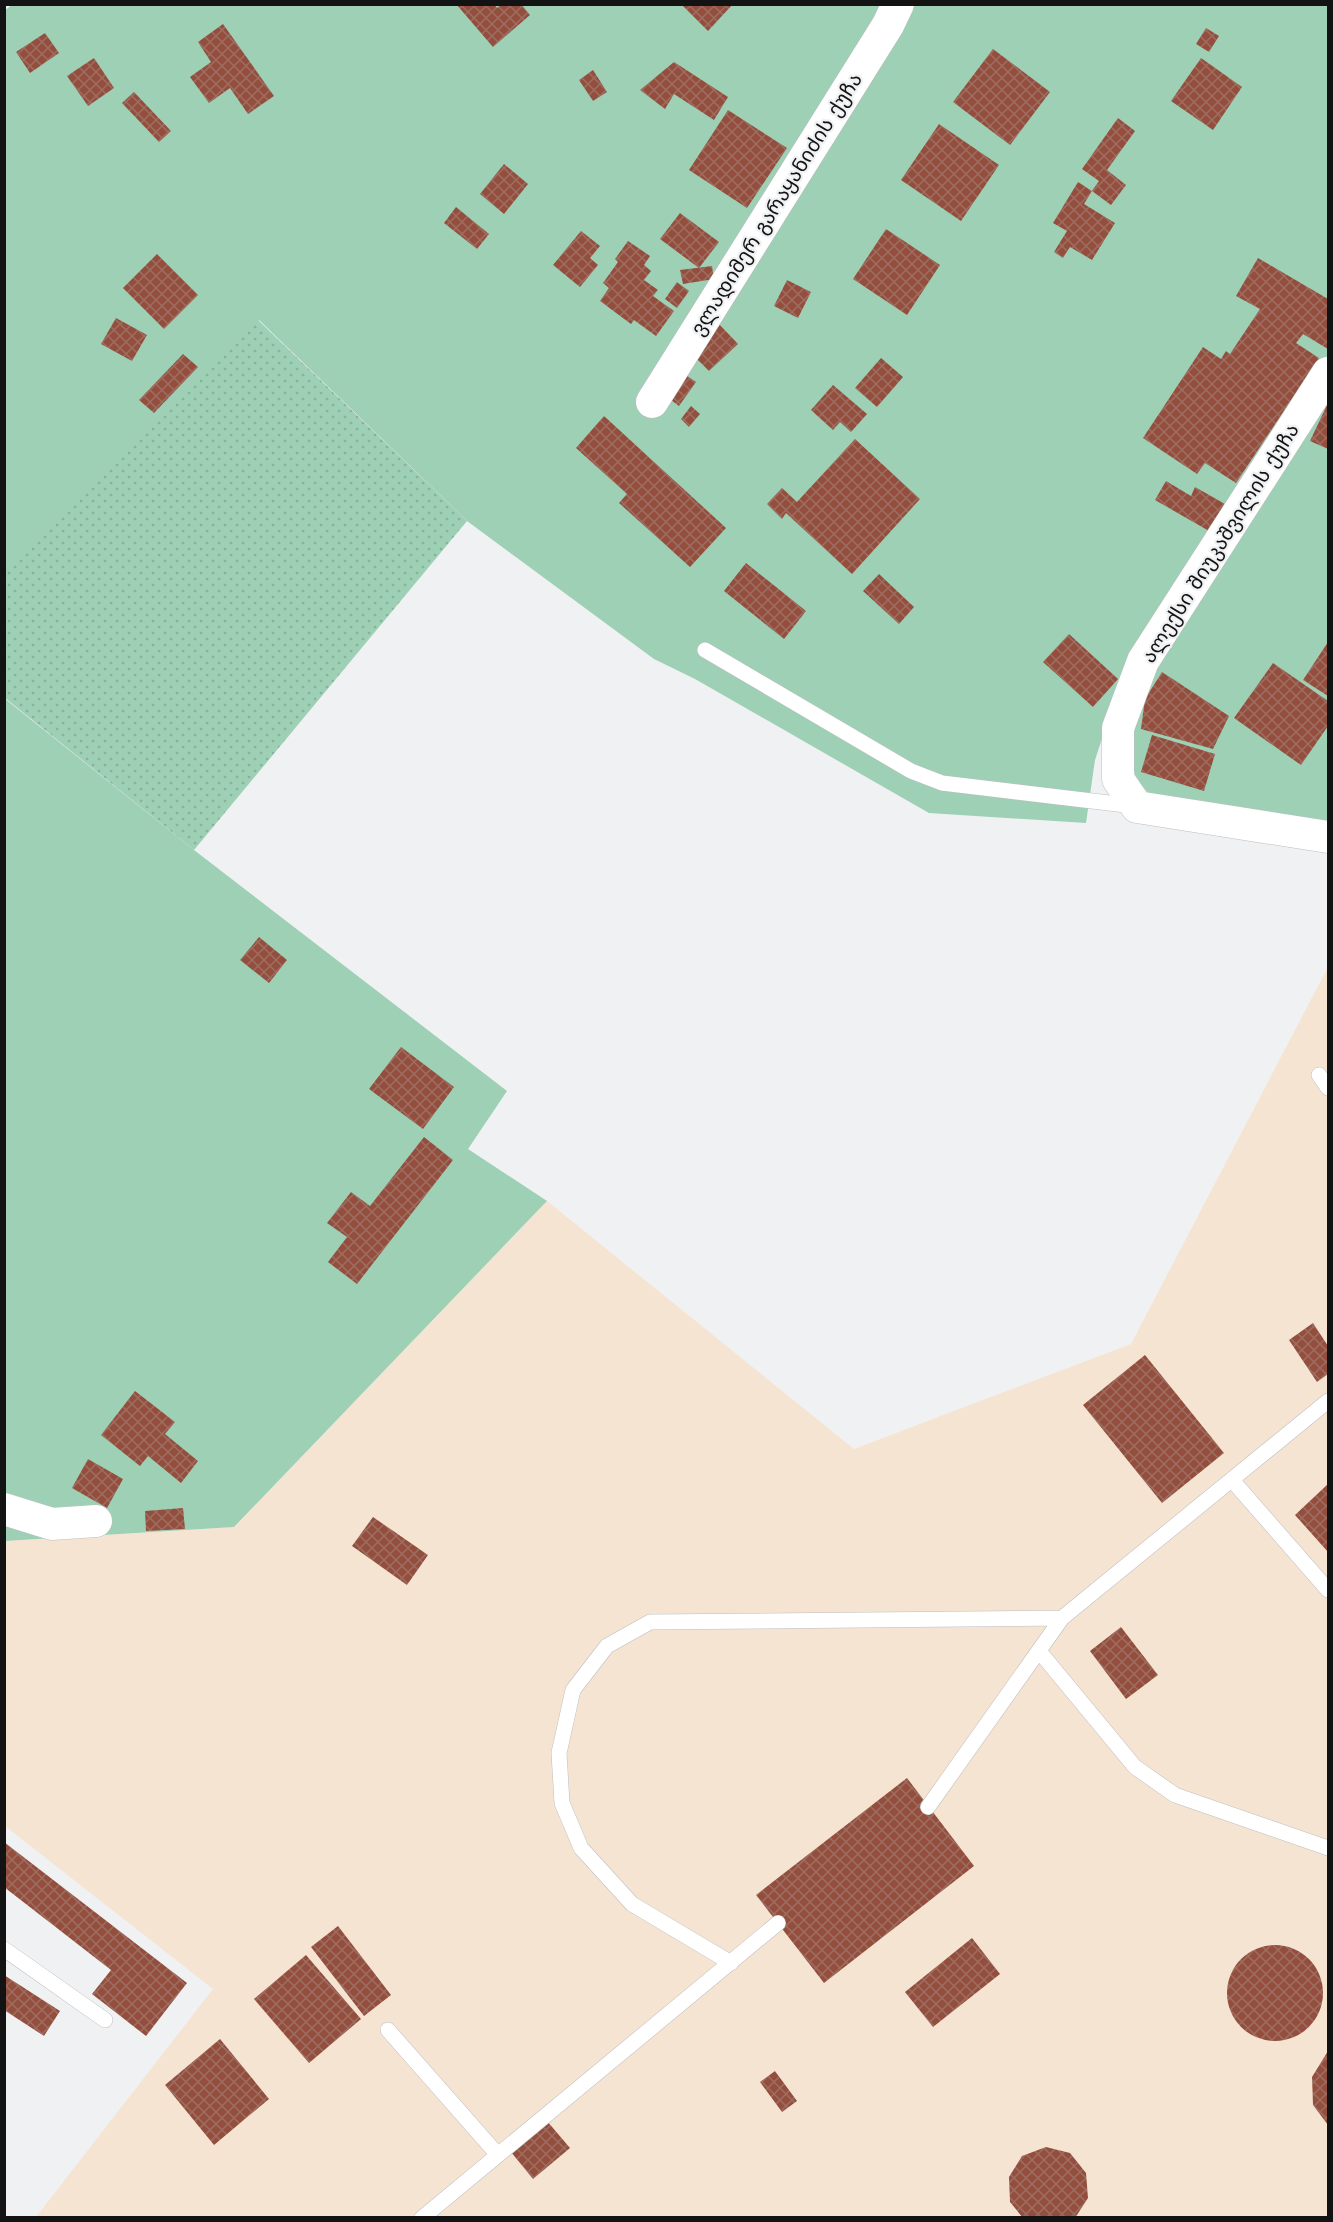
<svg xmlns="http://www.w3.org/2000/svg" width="1333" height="2222" font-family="'Work Sans','Noto Sans Georgian',sans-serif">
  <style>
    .industrial { fill: #f5e4d2 }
    .grass { fill: url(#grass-dots) }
    .garden { fill: #9ed0b5 }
    .building { fill: url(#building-cross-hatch) }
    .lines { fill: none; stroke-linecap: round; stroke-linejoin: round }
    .service-casing { stroke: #bdbec0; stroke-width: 16 }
    .minor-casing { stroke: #bdbec0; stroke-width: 33 }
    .service { stroke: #fff; stroke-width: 15 }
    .minor { stroke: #fff; stroke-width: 32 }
    .labels { text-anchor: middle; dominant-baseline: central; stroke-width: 4.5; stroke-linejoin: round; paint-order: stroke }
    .street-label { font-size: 20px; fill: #131314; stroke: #f0f1f3 }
  </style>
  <defs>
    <pattern id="grass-dots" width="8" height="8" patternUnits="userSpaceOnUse" patternTransform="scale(1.5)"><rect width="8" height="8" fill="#9ed0b5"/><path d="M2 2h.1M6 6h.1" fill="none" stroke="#87b29b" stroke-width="1.8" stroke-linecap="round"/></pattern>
    <pattern id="building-cross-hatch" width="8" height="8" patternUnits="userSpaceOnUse" patternTransform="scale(1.5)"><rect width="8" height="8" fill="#934e3d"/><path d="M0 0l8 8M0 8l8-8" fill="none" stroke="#9e6e62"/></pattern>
  </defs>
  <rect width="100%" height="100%" fill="#f0f1f3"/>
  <!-- industrial -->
  <path class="industrial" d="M 1328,967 L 1328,2217 L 36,2217 L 213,1989 L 5,1826 L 4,1541 L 234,1527 L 547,1201 L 854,1449 L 1131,1344 Z"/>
  <!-- grass -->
  <path class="grass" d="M 258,320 L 467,521 L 194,850 L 5,698 L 4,574 Z"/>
  <!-- garden -->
  <path class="garden" d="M 13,4 L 1328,5 L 1328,355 L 1120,683 L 1095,760 L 1086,823 L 929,813 L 695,679 L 654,659 L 467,521 L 259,320 L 5,574 L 4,11 Z
    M 1328,401 L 1328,822 L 1148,793 L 1135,777 L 1132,753 L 1138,695 Z
    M 4,698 L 194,850 L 507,1091 L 468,1149 L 547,1201 L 234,1527 L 5,1541 Z"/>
  <!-- building -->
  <path class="building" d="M 456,4 L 494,4 L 497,8 L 502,4 L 521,4 L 530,15 L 493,47 Z
    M 681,4 L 733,4 L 708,31 Z
    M 223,24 L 274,96 L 248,114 L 230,88 L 209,103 L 190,77 L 211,62 L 198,42 Z
    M 1206,28 L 1219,36 L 1209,52 L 1196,44 Z
    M 45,33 L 59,53 L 30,73 L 16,52 Z
    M 993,49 L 1050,92 L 1010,145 L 953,102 Z
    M 94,58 L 114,88 L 88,106 L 67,76 Z
    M 1201,58 L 1242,87 L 1213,130 L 1171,101 Z
    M 674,62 L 728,97 L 714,120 L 674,94 L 665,109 L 640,90 Z
    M 593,70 L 607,92 L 593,101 L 579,80 Z
    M 134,92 L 171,131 L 159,142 L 122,103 Z
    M 728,110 L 787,148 L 747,208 L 689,170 Z
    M 1118,118 L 1135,131 L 1107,170 L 1126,185 L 1111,205 L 1092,191 L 1099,181 L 1082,169 Z
    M 939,124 L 999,165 L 961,221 L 901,180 Z
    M 504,164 L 528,184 L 504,214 L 480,194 Z
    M 1078,182 L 1092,191 L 1084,204 L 1115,223 L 1092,260 L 1070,247 L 1063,258 L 1054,252 L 1067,231 L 1053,223 Z
    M 456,207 L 489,234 L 477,249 L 444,223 Z
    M 680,213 L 719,242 L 699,268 L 660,239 Z
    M 886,229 L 940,265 L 907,315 L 853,279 Z
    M 581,231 L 600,246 L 590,258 L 598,265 L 580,287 L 553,265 Z
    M 628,241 L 650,256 L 644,265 L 651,271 L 644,280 L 658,290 L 653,296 L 674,311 L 656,336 L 634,320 L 631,324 L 600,301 L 609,288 L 603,283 L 618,262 L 615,259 Z
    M 157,254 L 198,295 L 164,329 L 123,288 Z
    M 1258,258 L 1328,299 L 1328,349 L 1303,334 L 1296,343 L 1319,358 L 1236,483 L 1205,463 L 1197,474 L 1143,438 L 1203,347 L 1221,359 L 1226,351 L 1230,354 L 1260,309 L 1236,296 Z
    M 712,266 L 714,279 L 683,284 L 680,270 Z
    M 787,280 L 811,292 L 798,318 L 774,306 Z
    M 677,282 L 689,291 L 677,308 L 665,299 Z
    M 116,318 L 147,335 L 132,361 L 101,344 Z
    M 719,324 L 738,344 L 709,371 L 690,352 Z
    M 183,354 L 198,367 L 154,413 L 139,400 Z
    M 881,358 L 903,377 L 877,407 L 855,388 Z
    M 683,373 L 696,382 L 679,406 L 667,397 Z
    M 833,385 L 867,414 L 851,432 L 840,422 L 833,430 L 811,410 Z
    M 1328,403 L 1328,449 L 1310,441 Z
    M 691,406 L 700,414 L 689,427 L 681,419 Z
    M 604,416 L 726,528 L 690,567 L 619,503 L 627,494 L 576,448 Z
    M 855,439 L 920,499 L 852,574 L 786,513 L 782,519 L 767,504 L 782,488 L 797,502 Z
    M 1166,481 L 1191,496 L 1195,487 L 1225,504 L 1209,531 L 1155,500 Z
    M 746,563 L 806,611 L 784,639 L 724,591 Z
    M 879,574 L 914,607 L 899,624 L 863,591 Z
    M 1069,634 L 1118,679 L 1093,707 L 1043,662 Z
    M 1328,642 L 1328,696 L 1303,680 Z
    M 1273,663 L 1328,701 L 1328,726 L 1301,765 L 1234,718 Z
    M 1162,672 L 1229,716 L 1213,749 L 1141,729 L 1145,699 Z
    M 1152,735 L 1215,754 L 1204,791 L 1141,772 Z
    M 259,937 L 287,960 L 269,983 L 240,960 Z
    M 401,1047 L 454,1087 L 423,1129 L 369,1089 Z
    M 424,1137 L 453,1160 L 357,1284 L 328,1262 L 347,1237 L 327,1223 L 351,1192 L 370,1206 Z
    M 1313,1323 L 1328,1346 L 1328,1374 L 1317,1382 L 1289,1340 Z
    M 1145,1355 L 1224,1453 L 1162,1503 L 1083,1405 Z
    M 135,1391 L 175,1422 L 165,1434 L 198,1461 L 181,1483 L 148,1456 L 140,1466 L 101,1435 Z
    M 88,1459 L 123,1479 L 107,1508 L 72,1488 Z
    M 1328,1484 L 1328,1552 L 1295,1515 Z
    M 183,1508 L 185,1529 L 146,1531 L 145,1511 Z
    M 373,1517 L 428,1555 L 407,1585 L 352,1546 Z
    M 1121,1627 L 1158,1675 L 1126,1699 L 1090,1651 Z
    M 907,1778 L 974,1866 L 824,1983 L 756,1895 Z
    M 4,1842 L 187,1983 L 146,2036 L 92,1994 L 111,1970 L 4,1887 Z
    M 338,1926 L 391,1995 L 364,2016 L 311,1947 Z
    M 972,1938 L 1000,1974 L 933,2027 L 905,1992 Z
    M1227 1993a48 48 0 1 1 96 0a48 48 0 1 1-96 0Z
    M 306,1955 L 361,2019 L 309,2063 L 254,1999 Z
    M 4,1975 L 60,2011 L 44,2036 L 4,2010 Z
    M 220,2039 L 269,2099 L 214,2145 L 165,2085 Z
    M 1328,2051 L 1328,2125 L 1313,2105 L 1312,2077 Z
    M 775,2071 L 797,2101 L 782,2112 L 760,2082 Z
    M 547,2121 L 570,2148 L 533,2179 L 511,2152 Z
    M 1046,2147 L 1070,2153 L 1086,2173 L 1088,2198 L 1075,2218 L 1023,2218 L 1010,2202 L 1009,2177 L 1022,2156 Z"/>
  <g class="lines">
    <!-- service casing -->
    <g class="service-casing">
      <path id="service" d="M 705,650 L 911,771 L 942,783 L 1134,806
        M 1319,1075 L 1328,1088
        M 1232,1480 L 1328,1590
        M 1039,1651 L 1135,1767 L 1175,1795 L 1328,1848
        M 928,1807 L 1062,1618
        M 4,1949 L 105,2020
        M 731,1963 L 632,1904 L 581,1848 L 562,1803 L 559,1753 L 573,1690 L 607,1646 L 650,1622 L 1062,1618 L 1328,1401
        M 388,2030 L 498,2155
        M 422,2218 L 778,1923"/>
    </g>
    <!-- minor casing -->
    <g class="minor-casing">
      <path id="minor" d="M 1328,373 L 1143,661 L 1118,728 L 1118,779 L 1137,807 L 1328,837
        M 652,402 L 888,25 L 898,4
        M 4,1509 L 52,1524 L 96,1521"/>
    </g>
    <!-- service -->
    <use href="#service" class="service"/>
    <!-- minor -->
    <use href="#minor" class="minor"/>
  </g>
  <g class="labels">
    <!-- street labels -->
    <g class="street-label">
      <text transform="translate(776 204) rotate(-58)">ვლადიმერ გარაყანიძის ქუჩა</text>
      <text transform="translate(1220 543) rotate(-58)">ალექსი შიუკაშვილის ქუჩა</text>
    </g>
  </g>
  <!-- border -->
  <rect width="1333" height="2222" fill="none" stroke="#131314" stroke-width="12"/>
</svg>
